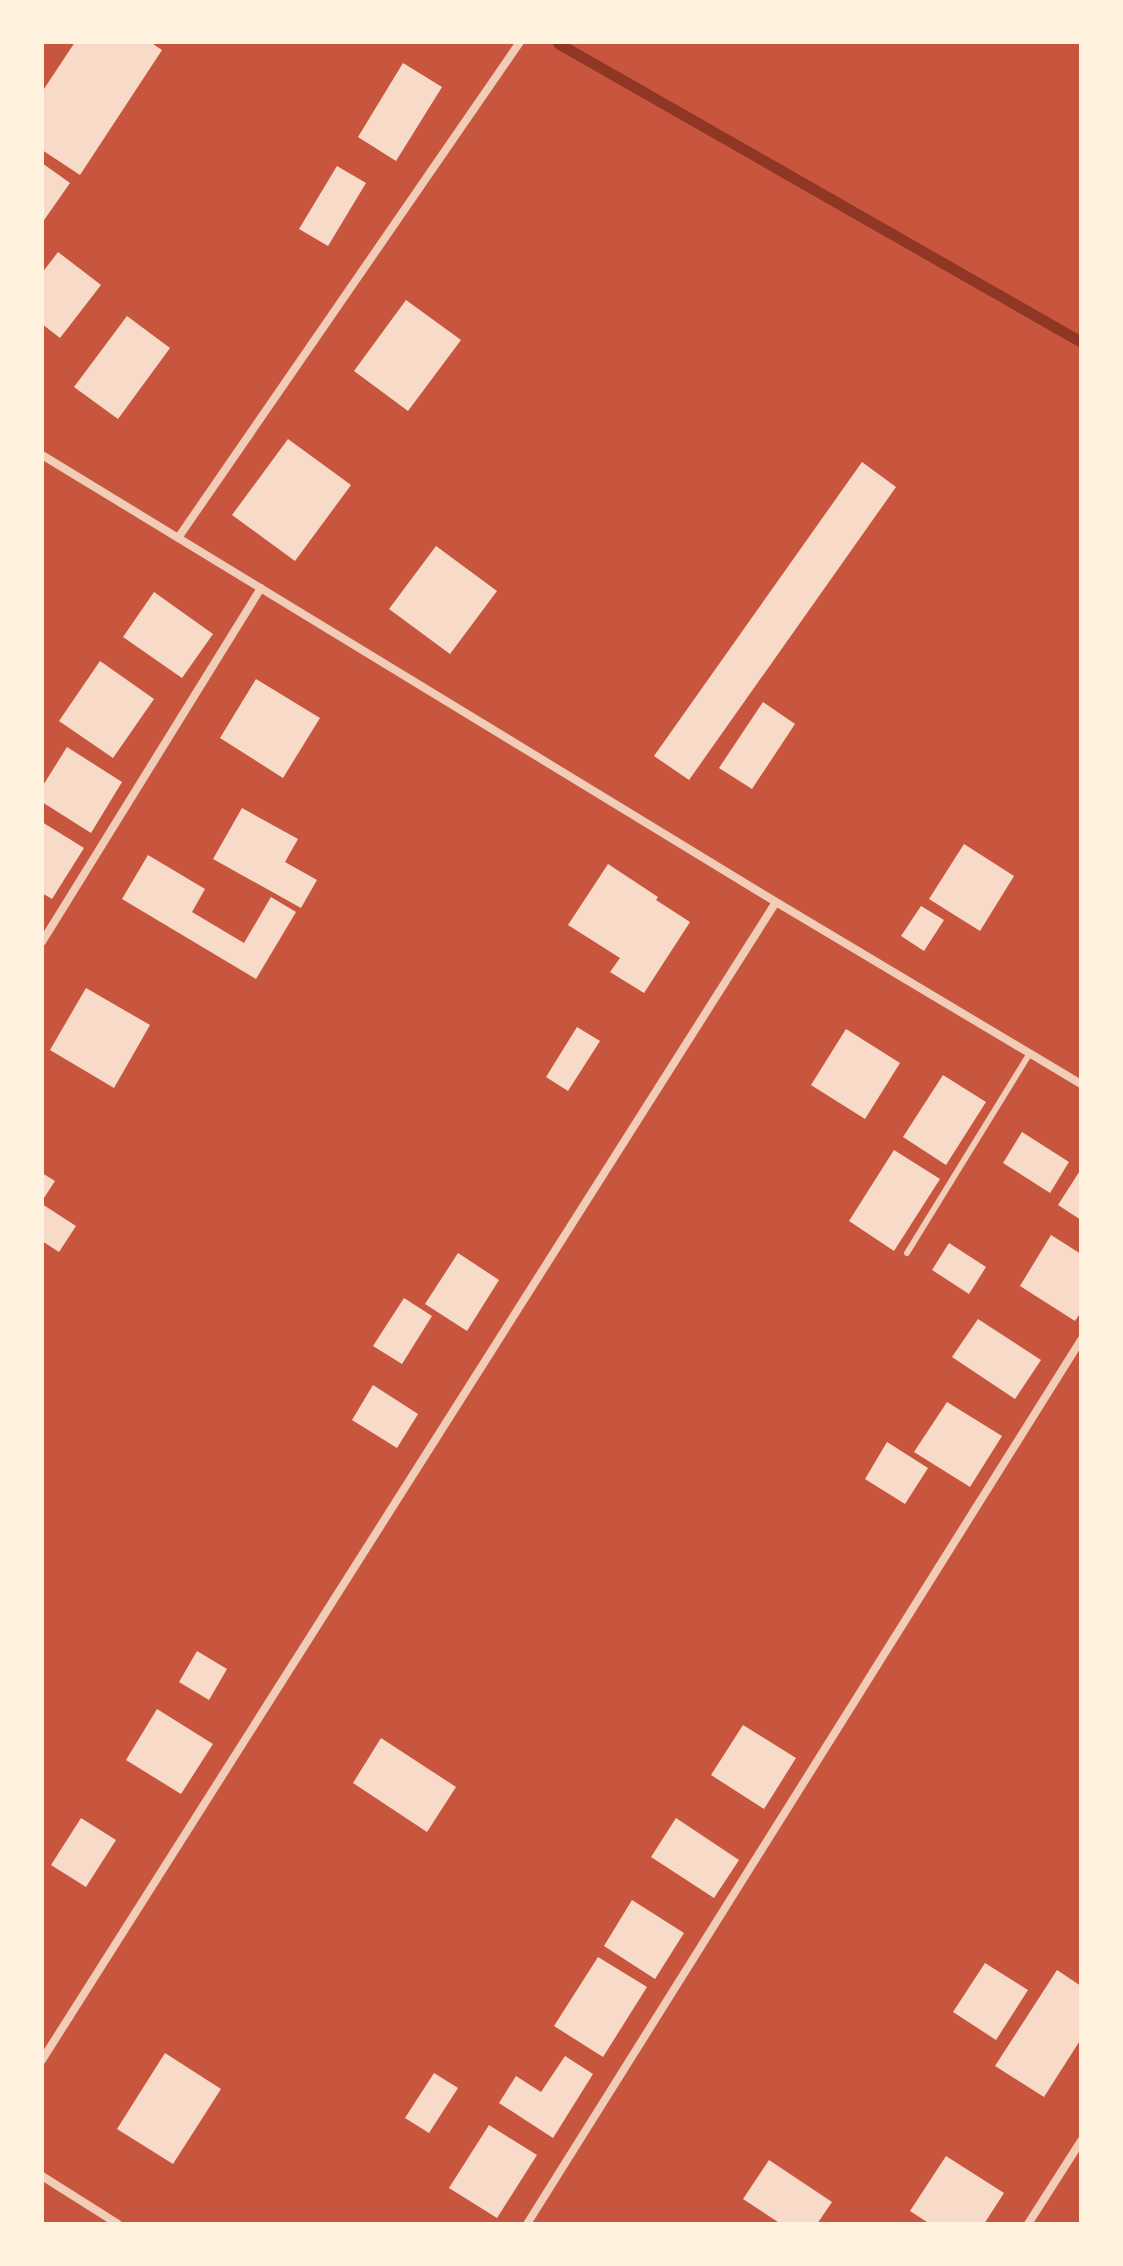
<svg xmlns="http://www.w3.org/2000/svg" width="1123" height="2266" font-family="'Noto Sans',sans-serif">
  <style>
    .lines { fill: none; stroke-linecap: round; stroke-linejoin: round }
    .stream { stroke: #8f3625; stroke-width: 11 }
    .building { fill: #f7dbc8 }
    .service { stroke: #f1ccb7; stroke-width: 6 }
    .minor { stroke: #f1ccb7; stroke-width: 8 }
  </style>
  <rect width="100%" height="100%" fill="#c8553d"/>
  <g class="lines">
    <!-- stream -->
    <path class="stream" d="M 559,44 L 1081,342"/>
  </g>
  <!-- building -->
  <path class="building" d="M 75,42 L 150,42 L 162,50 L 80,175 L 42,150 L 42,92 Z
    M 403,63 L 442,87 L 396,161 L 358,137 Z
    M 42,163 L 70,183 L 42,223 Z
    M 337,166 L 366,183 L 328,246 L 299,229 Z
    M 58,252 L 101,285 L 60,338 L 42,324 L 42,273 Z
    M 406,300 L 461,340 L 408,411 L 354,371 Z
    M 127,316 L 170,348 L 118,419 L 74,387 Z
    M 288,439 L 351,485 L 295,561 L 232,515 Z
    M 862,462 L 896,487 L 689,780 L 654,756 Z
    M 436,546 L 497,591 L 450,654 L 389,609 Z
    M 154,592 L 213,634 L 182,678 L 123,637 Z
    M 100,661 L 154,699 L 113,758 L 59,721 Z
    M 256,679 L 320,718 L 283,778 L 220,738 Z
    M 763,702 L 795,724 L 752,789 L 719,768 Z
    M 67,747 L 122,782 L 91,833 L 42,802 L 42,787 Z
    M 242,808 L 298,839 L 285,862 L 317,880 L 301,908 L 213,859 Z
    M 42,822 L 84,848 L 52,899 L 42,893 Z
    M 964,844 L 1014,876 L 980,931 L 929,899 Z
    M 148,855 L 205,889 L 192,912 L 244,943 L 271,897 L 296,912 L 256,979 L 122,899 Z
    M 608,864 L 658,897 L 656,900 L 690,922 L 644,993 L 610,972 L 620,958 L 568,925 Z
    M 921,906 L 944,920 L 924,951 L 901,936 Z
    M 86,988 L 150,1025 L 114,1088 L 50,1050 Z
    M 577,1027 L 600,1041 L 568,1091 L 546,1077 Z
    M 846,1029 L 900,1063 L 865,1119 L 811,1085 Z
    M 943,1075 L 986,1102 L 946,1165 L 903,1137 Z
    M 1022,1132 L 1069,1162 L 1050,1193 L 1003,1163 Z
    M 894,1150 L 940,1179 L 894,1251 L 849,1221 Z
    M 1081,1169 L 1081,1220 L 1058,1205 Z
    M 42,1173 L 55,1181 L 42,1201 Z
    M 42,1204 L 76,1226 L 59,1252 L 42,1241 Z
    M 1051,1235 L 1081,1254 L 1081,1312 L 1075,1321 L 1020,1286 Z
    M 949,1243 L 986,1267 L 969,1294 L 932,1270 Z
    M 458,1253 L 499,1280 L 467,1331 L 425,1304 Z
    M 404,1298 L 432,1316 L 402,1364 L 373,1346 Z
    M 978,1319 L 1041,1360 L 1015,1399 L 952,1357 Z
    M 373,1385 L 418,1414 L 397,1448 L 352,1420 Z
    M 947,1402 L 1002,1436 L 970,1487 L 914,1452 Z
    M 887,1442 L 928,1468 L 905,1504 L 865,1479 Z
    M 197,1651 L 227,1669 L 209,1700 L 179,1682 Z
    M 157,1709 L 213,1744 L 181,1794 L 126,1760 Z
    M 743,1725 L 796,1758 L 764,1809 L 711,1775 Z
    M 381,1738 L 456,1787 L 427,1832 L 353,1783 Z
    M 81,1818 L 116,1840 L 86,1887 L 51,1865 Z
    M 676,1818 L 739,1860 L 714,1898 L 651,1857 Z
    M 632,1900 L 684,1933 L 655,1979 L 604,1946 Z
    M 598,1957 L 647,1987 L 603,2057 L 554,2026 Z
    M 985,1963 L 1028,1990 L 996,2040 L 953,2012 Z
    M 1057,1970 L 1081,1986 L 1081,2039 L 1044,2097 L 995,2066 Z
    M 165,2053 L 221,2089 L 173,2164 L 117,2129 Z
    M 565,2056 L 593,2074 L 553,2138 L 499,2103 L 516,2076 L 541,2092 Z
    M 434,2073 L 458,2088 L 429,2133 L 405,2118 Z
    M 489,2125 L 537,2155 L 497,2218 L 449,2188 Z
    M 946,2156 L 1004,2193 L 984,2224 L 930,2224 L 910,2211 Z
    M 769,2160 L 832,2202 L 817,2224 L 781,2224 L 743,2199 Z"/>
  <g class="lines">
    <!-- service -->
    <path class="service" d="M 907,1253 L 1030,1053"/>
    <!-- minor -->
    <path class="minor" d="M 42,455 L 776,902 L 1081,1084
      M 178,538 L 520,42
      M 42,942 L 261,588
      M 42,2060 L 776,902
      M 42,2176 L 118,2224
      M 527,2224 L 1081,1340
      M 1028,2224 L 1081,2141"/>
  </g>
  <!-- border -->
  <rect width="1123" height="2266" fill="none" stroke="#fff3e0" stroke-width="88"/>
</svg>
